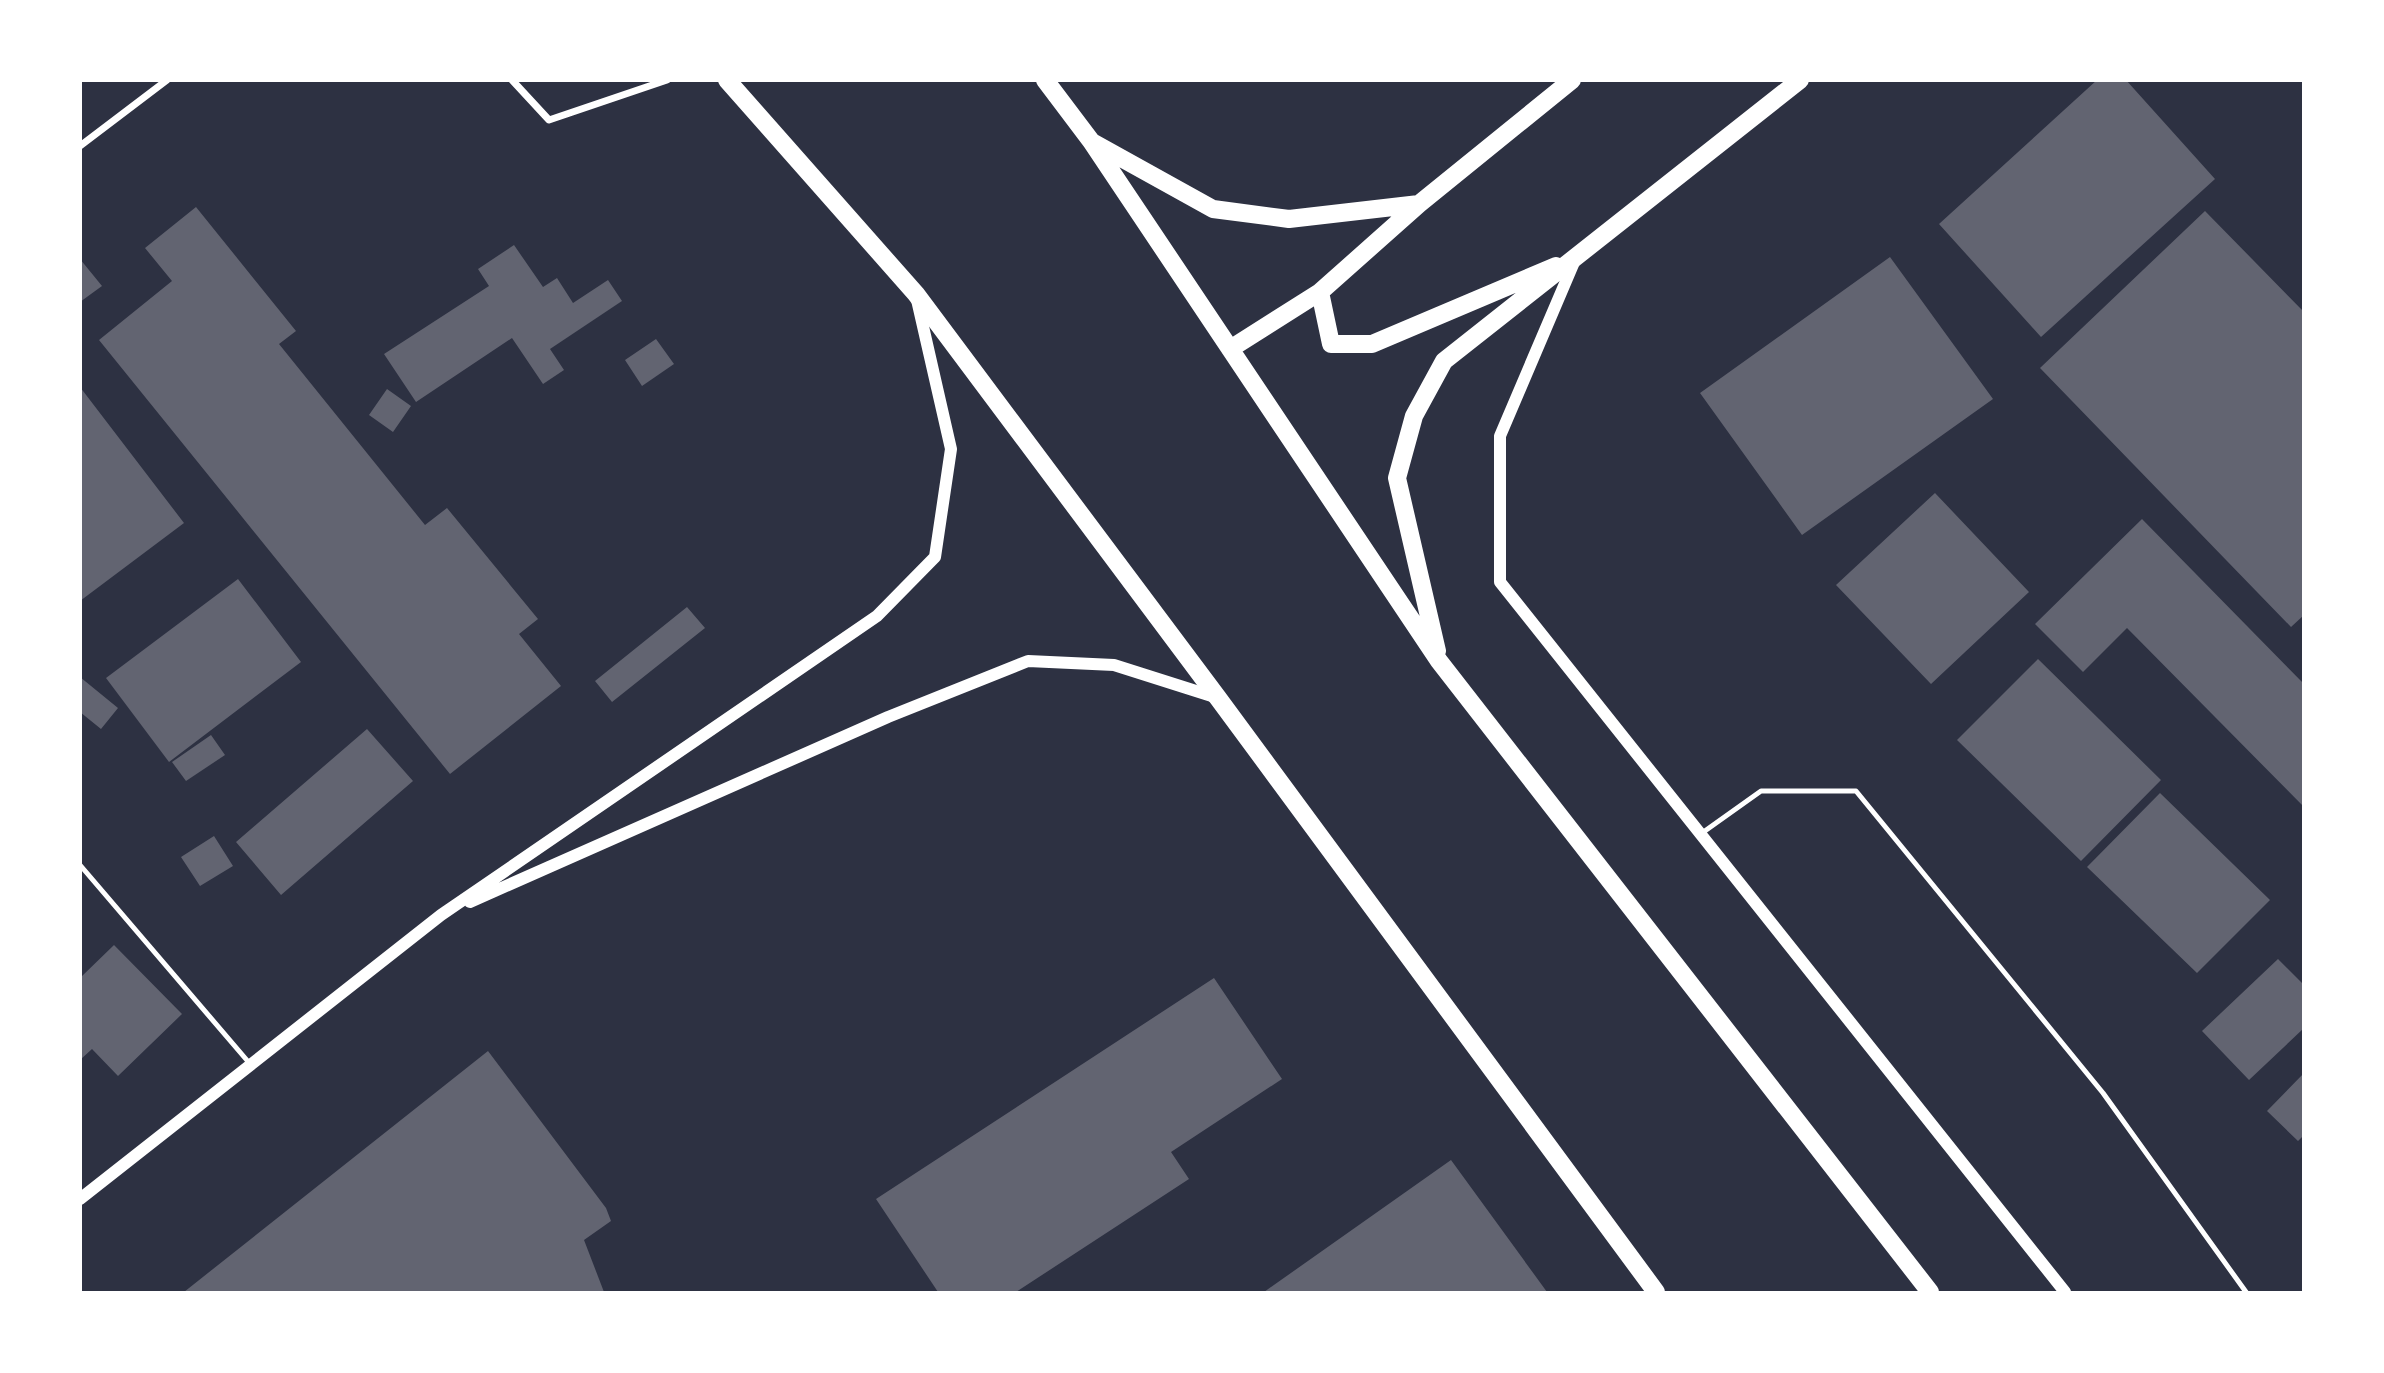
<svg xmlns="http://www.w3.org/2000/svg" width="2384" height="1373" font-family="Quicksand,sans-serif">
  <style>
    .building { fill: #626471 }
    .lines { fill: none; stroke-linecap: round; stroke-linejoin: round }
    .service { stroke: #fff; stroke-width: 5 }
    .minor { stroke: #fff; stroke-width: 7 }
    .tertiary { stroke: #fff; stroke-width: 12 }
    .primary { stroke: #fff; stroke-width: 18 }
  </style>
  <rect width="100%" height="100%" fill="#2d3142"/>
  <!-- building -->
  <path class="building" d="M 2097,80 L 2126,80 L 2215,179 L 2041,337 L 1939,224 Z
    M 196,207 L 296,331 L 279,344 L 425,525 L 447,508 L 538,619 L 519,634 L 561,686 L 450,774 L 99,340 L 172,281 L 145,248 Z
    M 2205,211 L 2304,312 L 2304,615 L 2291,627 L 2040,368 Z
    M 514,245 L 543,287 L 557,278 L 573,303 L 608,280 L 622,301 L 550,349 L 564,370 L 543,384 L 512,338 L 416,402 L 384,354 L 489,286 L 478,269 Z
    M 1890,257 L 1993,399 L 1802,535 L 1700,393 Z
    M 80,259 L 102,286 L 80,302 Z
    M 656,339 L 674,364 L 642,386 L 625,360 Z
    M 80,387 L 184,523 L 80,601 Z
    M 387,389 L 411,406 L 393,432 L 369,415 Z
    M 1935,493 L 2029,592 L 1931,684 L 1836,585 Z
    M 2142,519 L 2304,684 L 2304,807 L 2127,628 L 2083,672 L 2035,624 Z
    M 238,579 L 301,662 L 169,762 L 106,678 Z
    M 687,607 L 705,628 L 612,702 L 595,681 Z
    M 2038,659 L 2161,780 L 2081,861 L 1957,740 Z
    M 80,677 L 118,708 L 101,729 L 80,712 Z
    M 367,729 L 413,781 L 281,895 L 236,842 Z
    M 211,735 L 225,755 L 186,781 L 172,762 Z
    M 2160,793 L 2270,900 L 2197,973 L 2087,867 Z
    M 214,836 L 233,866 L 200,886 L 181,857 Z
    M 114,945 L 182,1014 L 118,1076 L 92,1049 L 80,1060 L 80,978 Z
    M 2278,959 L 2304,985 L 2304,1028 L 2249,1080 L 2202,1031 Z
    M 1214,978 L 1282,1079 L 1171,1152 L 1189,1179 L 1016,1292 L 938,1292 L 876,1199 Z
    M 488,1051 L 606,1208 L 611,1221 L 584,1240 L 604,1292 L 184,1292 Z
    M 2304,1073 L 2304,1135 L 2298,1141 L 2267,1111 Z
    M 1451,1160 L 1547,1292 L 1264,1292 Z"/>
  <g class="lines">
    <!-- service -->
    <path class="service" d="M 1702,833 L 1761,791 L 1856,791 L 2103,1093 L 2246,1292
      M 80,865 L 251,1065"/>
    <!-- minor -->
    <path class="minor" d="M 512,80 L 549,120 L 667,80
      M 80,146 L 167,80"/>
    <!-- tertiary -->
    <path class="tertiary" d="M 1575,260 L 1500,436 L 1500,582 L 2065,1292
      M 470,902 L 888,717 L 1028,661 L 1114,665 L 1218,698
      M 80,1199 L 441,915 L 877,616 L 935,557 L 951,449 L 917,300"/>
    <!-- primary -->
    <path class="primary" d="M 727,80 L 916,294 L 1218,698 L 1656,1292
      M 1045,80 L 1091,141 L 1439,661 L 1930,1292
      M 1094,143 L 1213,209 L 1289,219 L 1419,204
      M 1556,266 L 1372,344 L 1331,344 L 1320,292 L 1419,204 L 1572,80
      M 1230,349 L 1320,292
      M 1437,651 L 1397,478 L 1414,416 L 1444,361 L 1800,80"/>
  </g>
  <!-- border -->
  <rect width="2384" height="1373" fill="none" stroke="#ffffff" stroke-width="164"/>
</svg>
